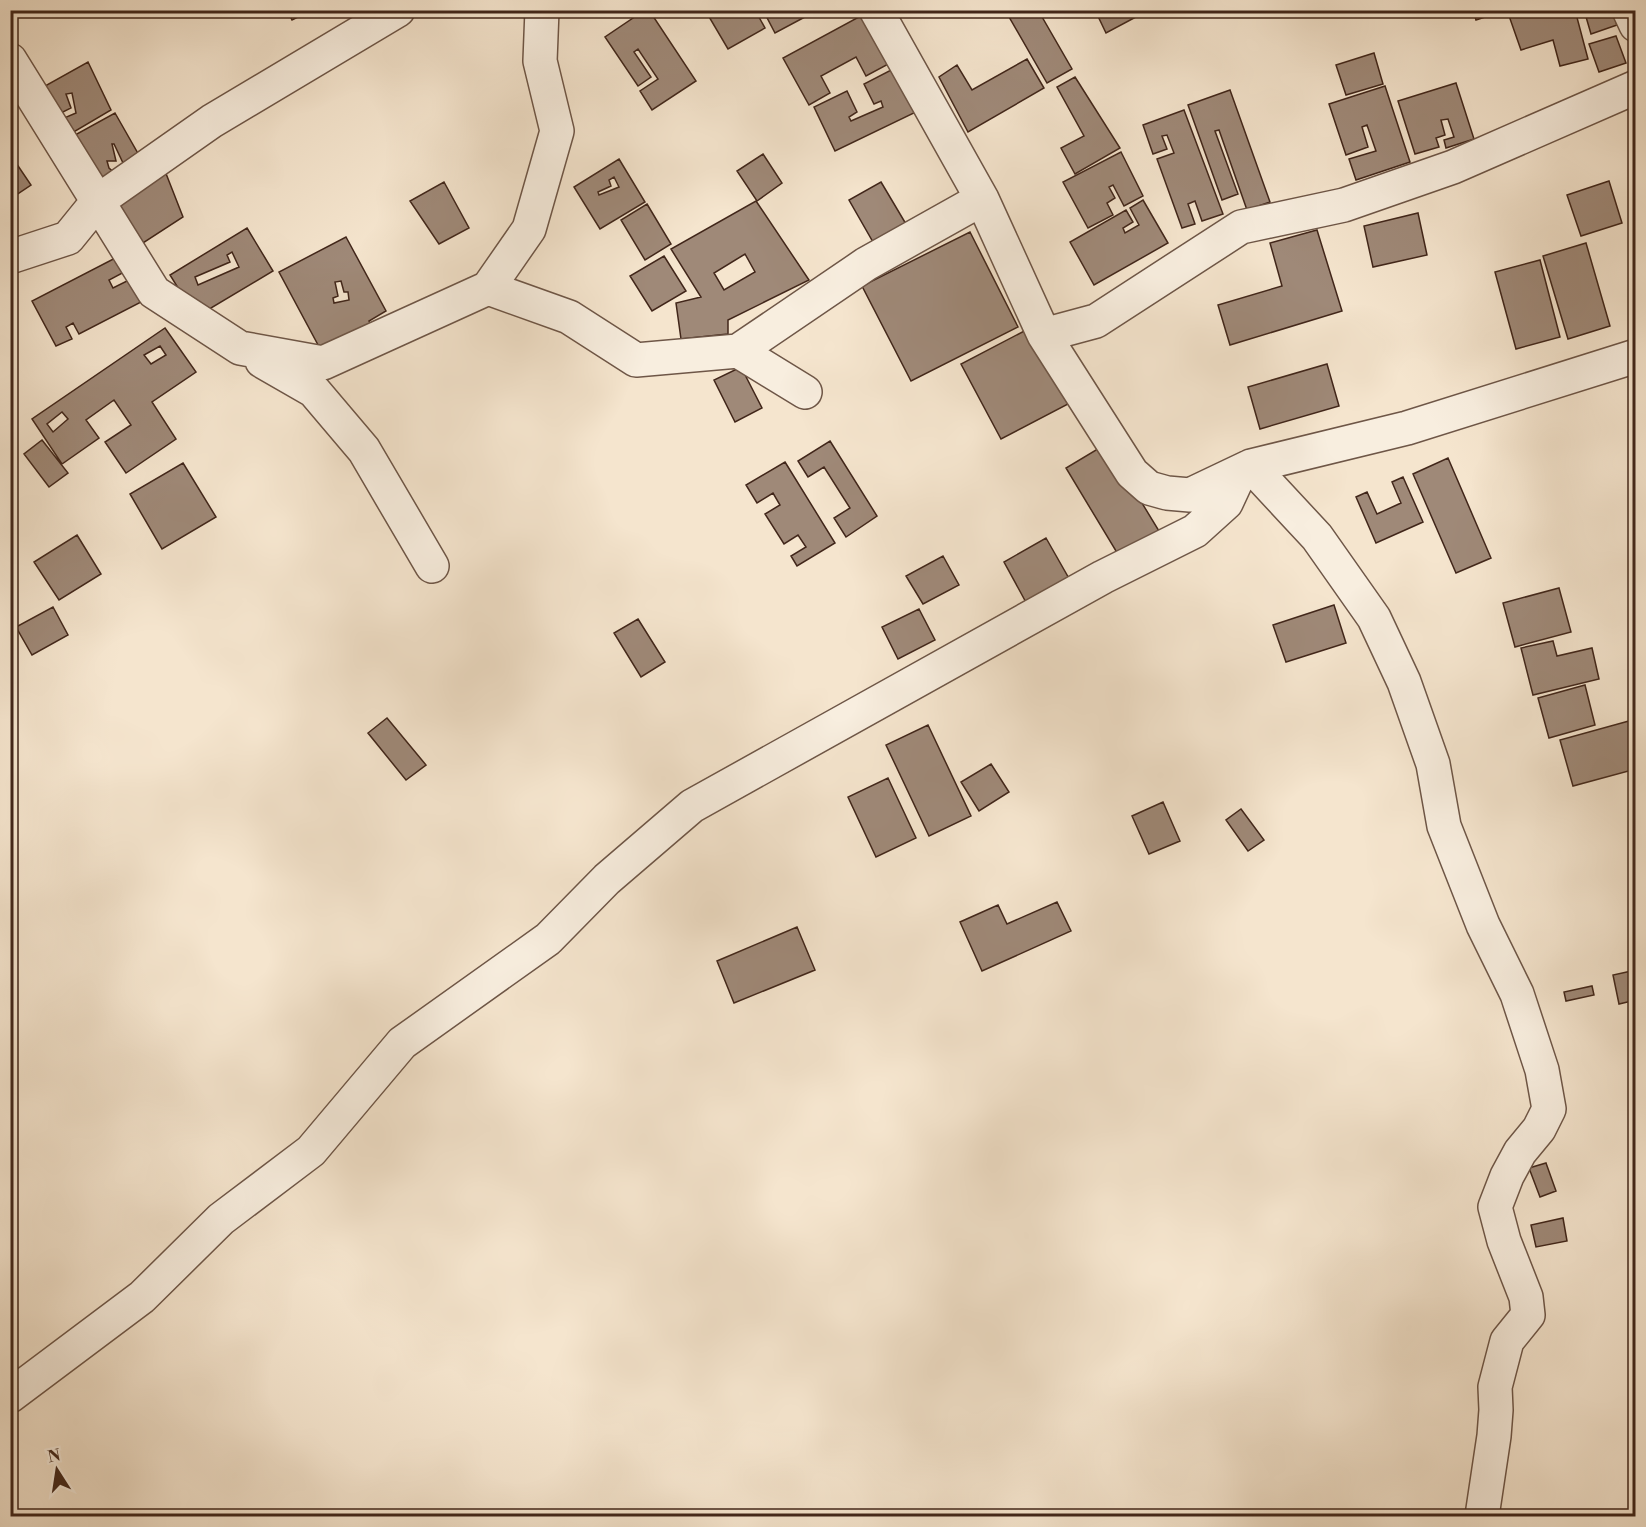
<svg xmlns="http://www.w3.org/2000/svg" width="1646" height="1527" font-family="'Libre Bodoni',serif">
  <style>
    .building { fill: #9f8978; stroke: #41261a; stroke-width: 1.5; fill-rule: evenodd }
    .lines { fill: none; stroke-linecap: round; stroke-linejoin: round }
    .minor-casing { stroke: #6e5647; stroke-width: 36 }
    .minor { stroke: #f8eedf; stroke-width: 33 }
  </style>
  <rect width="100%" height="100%" fill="#f5e5ce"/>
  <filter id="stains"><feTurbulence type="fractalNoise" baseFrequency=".00333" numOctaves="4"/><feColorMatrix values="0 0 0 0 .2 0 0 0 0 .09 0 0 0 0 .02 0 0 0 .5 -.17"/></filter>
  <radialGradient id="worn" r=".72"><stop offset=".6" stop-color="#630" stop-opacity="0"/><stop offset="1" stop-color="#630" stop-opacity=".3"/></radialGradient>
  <!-- building -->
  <path class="building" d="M 287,10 L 312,10 L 292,20 Z
    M 645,10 L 649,10 L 696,81 L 652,110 L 640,91 L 658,79 L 638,49 L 634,52 L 651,77 L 638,86 L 605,37 Z
    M 705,10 L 723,10 L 726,16 L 736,10 L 755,10 L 765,28 L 728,49 Z
    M 763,10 L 818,10 L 775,33 Z
    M 1005,10 L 1038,10 L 1072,69 L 1047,83 Z
    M 1095,10 L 1149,10 L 1106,33 Z
    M 1473,10 L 1506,10 L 1476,20 Z
    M 1515,10 L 1575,10 L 1588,59 L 1560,66 L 1553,40 L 1521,50 L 1508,13 Z
    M 1584,10 L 1612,10 L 1617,25 L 1591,34 Z
    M 868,12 L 894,61 L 866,76 L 856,57 L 821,76 L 830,93 L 809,105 L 783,58 Z
    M 1616,36 L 1626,63 L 1599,72 L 1589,44 Z
    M 1374,53 L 1383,84 L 1346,95 L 1336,65 Z
    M 1027,59 L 1044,88 L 968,132 L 939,77 L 957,65 L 972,90 Z
    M 88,62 L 111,110 L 72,133 L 64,118 L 76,113 L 72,93 L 66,94 L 71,108 L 59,114 L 45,86 Z
    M 895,68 L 916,112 L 835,151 L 814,107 L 847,91 L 857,112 L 849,117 L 851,121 L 883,107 L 881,101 L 874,104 L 864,84 Z
    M 1075,77 L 1120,148 L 1075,174 L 1061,148 L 1084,136 L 1057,87 Z
    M 1456,83 L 1474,139 L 1446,148 L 1444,140 L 1454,137 L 1448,119 L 1441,120 L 1445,135 L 1436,138 L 1439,147 L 1415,154 L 1398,101 Z
    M 1385,86 L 1410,162 L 1356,180 L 1349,159 L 1376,151 L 1367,125 L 1362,127 L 1368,147 L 1346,155 L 1329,104 Z
    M 1230,90 L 1270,202 L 1247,210 L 1219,130 L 1215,131 L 1238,194 L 1222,200 L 1188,105 Z
    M 1184,110 L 1223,214 L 1202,221 L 1195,201 L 1188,204 L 1195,224 L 1182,228 L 1157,159 L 1174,153 L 1167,135 L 1162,136 L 1167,149 L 1153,154 L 1143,125 Z
    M 115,113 L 140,157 L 124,165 L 114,144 L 112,144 L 116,161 L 107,161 L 109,168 L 117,175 L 102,181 L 75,135 Z
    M 1121,152 L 1143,196 L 1124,206 L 1113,185 L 1109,187 L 1115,198 L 1107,203 L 1113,215 L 1088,228 L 1063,182 Z
    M 10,154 L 31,185 L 10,199 Z
    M 763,154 L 782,183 L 757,201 L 737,171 Z
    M 619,159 L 645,202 L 600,229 L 574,187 ZM 614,177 L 619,187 L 599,195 L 598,192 L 611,186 L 609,180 Z
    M 165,171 L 183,217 L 143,243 L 116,200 Z
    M 1609,181 L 1622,223 L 1581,236 L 1567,195 Z
    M 444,182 L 469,228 L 439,244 L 410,201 Z
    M 881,182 L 906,224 L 873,242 L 849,200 Z
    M 1143,200 L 1168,243 L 1094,285 L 1070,242 L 1126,210 L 1133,222 L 1123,228 L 1125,233 L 1139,225 L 1130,208 Z
    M 756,201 L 809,280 L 728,320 L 728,334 L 681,339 L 676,303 L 701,297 L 671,249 ZM 745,254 L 755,272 L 724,290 L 714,273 Z
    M 647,204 L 671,244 L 645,260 L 621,220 Z
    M 1418,213 L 1427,255 L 1373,267 L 1364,226 Z
    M 247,228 L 273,271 L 196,317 L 170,275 ZM 232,252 L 239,267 L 198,285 L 195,277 L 230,262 L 227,255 Z
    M 1317,230 L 1342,311 L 1230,345 L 1218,305 L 1282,286 L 1270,243 Z
    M 970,232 L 1018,327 L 911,381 L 862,286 Z
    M 346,237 L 386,311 L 369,321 L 374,330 L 324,356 L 279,272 ZM 341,281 L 344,292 L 348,292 L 349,300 L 334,303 L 333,298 L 338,296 L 335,282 Z
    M 1586,243 L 1610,326 L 1568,339 L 1543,256 Z
    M 123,254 L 130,269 L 109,280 L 113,288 L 133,278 L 145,300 L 79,334 L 73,323 L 66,327 L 72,339 L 56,346 L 32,301 Z
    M 664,256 L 686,291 L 652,311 L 630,276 Z
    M 1540,260 L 1560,337 L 1516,349 L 1495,272 Z
    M 165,328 L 196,372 L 152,402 L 176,439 L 126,473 L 105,442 L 131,425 L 114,400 L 86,420 L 99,438 L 62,464 L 32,419 ZM 160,346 L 166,355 L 151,364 L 144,355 ZM 62,412 L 68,419 L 53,432 L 47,424 Z
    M 1030,328 L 1070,403 L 1001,439 L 961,364 Z
    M 1327,364 L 1339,406 L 1260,429 L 1248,387 Z
    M 741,367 L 762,408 L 735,422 L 714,380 Z
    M 42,440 L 68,473 L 49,487 L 24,454 Z
    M 830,441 L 877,516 L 846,537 L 834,518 L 850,508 L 824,467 L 808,477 L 798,461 Z
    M 1106,444 L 1159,531 L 1119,556 L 1066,468 Z
    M 1448,458 L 1491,558 L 1456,573 L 1413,474 Z
    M 785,462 L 835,543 L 797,566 L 791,556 L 806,547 L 798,535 L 784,544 L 765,514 L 780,505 L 773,493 L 757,503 L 746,485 Z
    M 183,463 L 216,517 L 162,549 L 130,494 Z
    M 1403,477 L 1423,522 L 1376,543 L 1356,497 L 1367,492 L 1377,514 L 1401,503 L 1392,482 Z
    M 77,535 L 101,574 L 59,600 L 34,562 Z
    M 1046,538 L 1071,582 L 1028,606 L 1004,562 Z
    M 943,556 L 959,585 L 923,604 L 906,576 Z
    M 1559,588 L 1571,632 L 1515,647 L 1503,603 Z
    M 1334,605 L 1346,643 L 1286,662 L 1273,625 Z
    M 53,607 L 68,635 L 32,655 L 16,627 Z
    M 919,609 L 935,640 L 898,659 L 882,627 Z
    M 638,619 L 665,662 L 641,677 L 614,633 Z
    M 1553,641 L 1557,656 L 1592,648 L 1599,679 L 1533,695 L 1521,648 Z
    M 1585,685 L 1595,725 L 1549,738 L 1538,698 Z
    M 387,718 L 426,765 L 406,780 L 368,733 Z
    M 1636,719 L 1636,769 L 1573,786 L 1560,740 Z
    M 928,725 L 971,816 L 929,836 L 886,745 Z
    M 991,764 L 1009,792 L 979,811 L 961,782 Z
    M 888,778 L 916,838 L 876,857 L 848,797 Z
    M 1163,802 L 1180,841 L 1149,854 L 1132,816 Z
    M 1241,809 L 1264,840 L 1248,851 L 1226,820 Z
    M 1057,902 L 1071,931 L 982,971 L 960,922 L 998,905 L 1007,924 Z
    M 797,927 L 815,970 L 734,1003 L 717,961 Z
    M 1636,970 L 1636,1000 L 1619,1004 L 1613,975 Z
    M 1592,986 L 1594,995 L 1566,1001 L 1564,992 Z
    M 1546,1163 L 1556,1191 L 1540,1197 L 1529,1168 Z
    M 1563,1218 L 1567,1241 L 1536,1247 L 1531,1225 Z"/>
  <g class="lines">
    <!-- minor casing -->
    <g class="minor-casing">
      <path id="minor" d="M 876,10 L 982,199 L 1044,335 L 1132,473 L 1149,488 L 1167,493 L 1190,495 L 1251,466 L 1407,428 L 1636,356
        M 1629,10 L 1636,25
        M 10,60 L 154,292 L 240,348 L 323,363 L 488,288 L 529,229 L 557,131 L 540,61 L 542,10
        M 10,257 L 68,238 L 98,201 L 212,121 L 398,10
        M 488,288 L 569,317 L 636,360 L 738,351 L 805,392
        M 1044,335 L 1096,321 L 1241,227 L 1344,205 L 1453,167 L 1636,87
        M 738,351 L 866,264 L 982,199
        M 262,361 L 314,391 L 364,450 L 432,566
        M 10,1396 L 142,1297 L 221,1219 L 311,1151 L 402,1043 L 548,939 L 607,879 L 692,806 L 1103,577 L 1195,531 L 1226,503 L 1239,475 L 1251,466 L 1317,537 L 1374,618 L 1404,682 L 1433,764 L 1444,826 L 1483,925 L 1517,994 L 1542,1070 L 1549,1109 L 1539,1129 L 1520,1152 L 1507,1176 L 1495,1207 L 1504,1241 L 1526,1297 L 1528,1315 L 1507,1341 L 1495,1387 L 1496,1410 L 1494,1436 L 1482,1516"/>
    </g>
    <!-- minor -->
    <use href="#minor" class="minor"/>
  </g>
  <!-- margin -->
  <rect width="1646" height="1527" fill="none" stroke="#f5e5ce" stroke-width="36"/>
  <rect x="12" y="12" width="1622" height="1503" fill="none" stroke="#41261a" stroke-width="3"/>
  <rect x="18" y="18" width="1610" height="1491" fill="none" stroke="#41261a" stroke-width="1.5"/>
  <!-- north arrow -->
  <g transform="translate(57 1470) rotate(348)" stroke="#f8eedf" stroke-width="4.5" paint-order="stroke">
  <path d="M0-4.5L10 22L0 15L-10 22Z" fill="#41261a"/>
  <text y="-9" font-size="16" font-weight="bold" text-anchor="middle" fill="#41261a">N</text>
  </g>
  <rect width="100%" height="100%" filter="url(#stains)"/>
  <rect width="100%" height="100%" fill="url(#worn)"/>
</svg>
